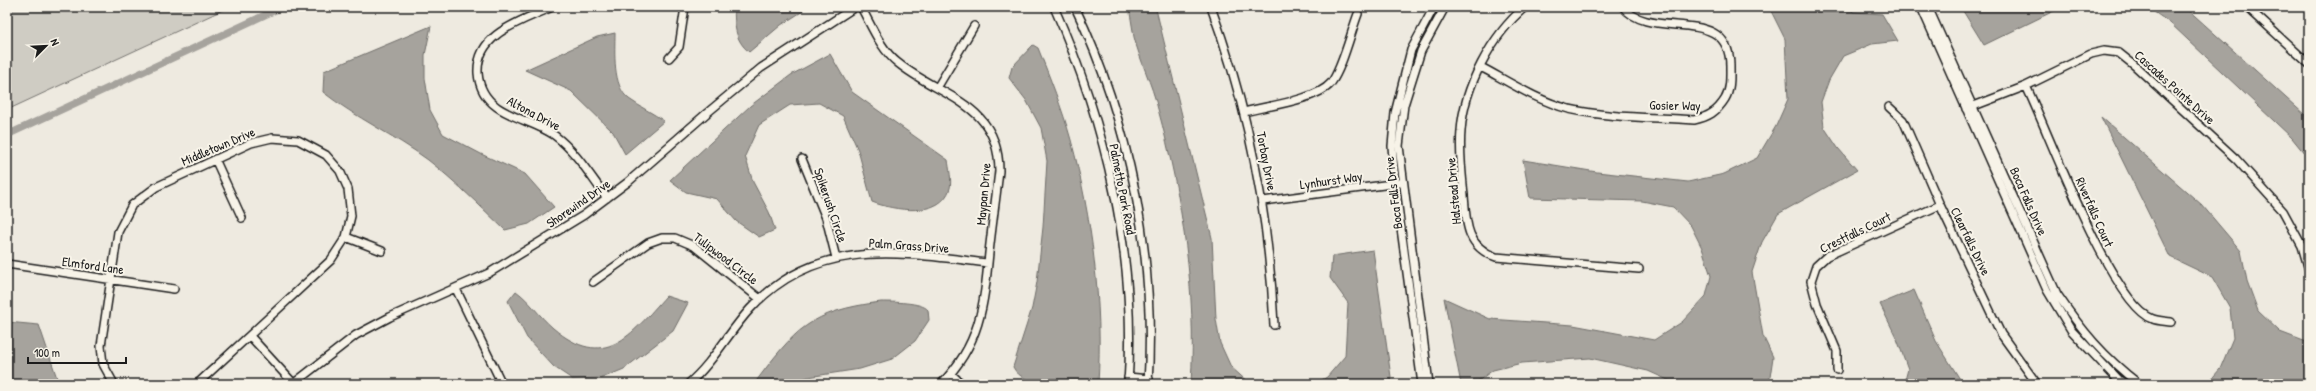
<svg xmlns="http://www.w3.org/2000/svg" width="2316" height="391" font-family="'Patrick Hand',sans-serif">
  <style>
    .green { fill: #cfccc3; stroke: #767470 }
    .water { fill: #a6a39d; stroke: #6f6d69 }
    .lines { fill: none; stroke-linecap: round; stroke-linejoin: round }
    .canal { stroke: #a6a39d; stroke-width: 7 }
    .minor-casing { stroke: #1c1c1c; stroke-width: 10 }
    .minor { stroke: #f7f3e8; stroke-width: 7 }
    .labels { text-anchor: middle; dominant-baseline: central; stroke-width: 4; stroke-linejoin: round; paint-order: stroke }
    .street-label { font-size: 13px; fill: #1c1c1c; stroke: #f7f3e8 }
  </style>
  <rect width="100%" height="100%" fill="#eeeae0"/>
  <filter id="ink" filterUnits="userSpaceOnUse"><feTurbulence type="fractalNoise" baseFrequency=".025" numOctaves="2"/><feDisplacementMap in="SourceGraphic" scale="8" xChannelSelector="R" yChannelSelector="G"/><feConvolveMatrix kernelMatrix="1 2 1 2 8 2 1 2 1" color-interpolation-filters="sRGB"/></filter>
  <g filter="url(#ink)">
    <!-- green -->
    <path class="green" d="M 7,7 L 229,7 L 7,110 Z"/>
    <!-- water -->
    <path class="water" d="M 734,7 L 801,7 L 803,11 L 781,25 L 749,52 C 734,39 735,26 734,7 Z
      M 1129,7 L 1155,7 L 1157,13 L 1212,238 L 1216,319 L 1220,343 L 1231,367 L 1250,384 L 1191,384 C 1197,292 1182,197 1158,109 C 1152,84 1140,61 1134,37 C 1132,27 1131,17 1129,7 Z
      M 1767,7 L 1849,7 L 1853,12 L 1882,14 L 1898,41 L 1872,44 L 1843,56 L 1829,80 L 1821,102 L 1824,127 L 1838,148 L 1857,170 L 1778,214 L 1762,242 L 1752,272 L 1763,336 L 1773,357 L 1769,384 L 1677,384 L 1648,371 L 1590,358 L 1522,363 L 1493,370 L 1474,384 L 1461,384 L 1444,298 L 1490,319 L 1573,325 L 1654,340 L 1682,322 L 1706,296 L 1711,276 L 1702,248 L 1691,226 L 1673,207 L 1642,201 L 1530,198 L 1523,160 L 1597,172 L 1688,182 L 1724,174 L 1757,158 L 1776,126 L 1788,99 L 1785,39 L 1771,11 Z
      M 1976,7 L 2062,7 L 1984,45 L 1963,11 Z
      M 2147,7 L 2185,7 L 2306,116 L 2309,119 L 2309,159 L 2292,138 L 2170,23 Z
      M 431,26 L 425,55 L 425,78 L 430,110 L 443,134 L 481,154 L 525,174 L 554,207 L 529,224 L 505,230 C 480,206 455,181 428,160 C 394,135 356,118 323,92 L 324,71 Z
      M 615,33 C 615,52 612,86 629,99 C 640,107 653,113 664,121 L 625,154 L 613,132 L 571,91 L 525,70 L 597,37 Z
      M 1033,45 L 1038,48 C 1050,78 1062,108 1071,140 C 1092,218 1103,303 1098,384 C 1074,384 1025,391 1013,367 L 1032,308 L 1037,282 L 1043,227 L 1047,161 L 1041,128 L 1026,100 L 1009,78 L 1012,67 Z
      M 830,54 L 852,92 L 948,160 C 949,168 952,181 950,188 C 941,219 893,210 872,202 L 858,150 L 843,116 L 819,103 L 790,105 L 759,125 L 745,156 L 753,182 L 769,212 L 775,230 L 759,237 L 736,221 L 717,199 L 686,192 L 670,180 L 750,106 L 791,75 Z
      M 2101,117 L 2202,205 L 2241,251 L 2247,281 L 2258,311 L 2280,332 L 2309,343 L 2309,384 L 2207,384 L 2220,369 L 2233,338 L 2230,308 L 2212,277 L 2170,257 Z
      M 1373,250 L 1392,384 L 1315,384 L 1327,377 L 1345,356 L 1348,303 L 1330,278 L 1332,256 Z
      M 1914,290 L 1936,341 L 1963,384 L 1904,384 L 1908,369 L 1897,339 L 1880,304 Z
      M 516,291 C 530,301 539,316 553,328 C 605,372 631,335 666,296 L 688,303 L 673,331 L 624,369 L 602,378 L 572,379 L 554,367 L 527,338 L 508,301 Z
      M 881,302 C 892,302 922,302 928,310 L 929,320 L 915,341 L 892,359 L 860,369 L 808,377 L 789,384 L 754,384 C 795,329 810,311 881,302 Z
      M 7,322 L 39,325 L 59,384 L 7,384 Z"/>
    <g class="lines">
      <!-- canal -->
      <path class="canal" d="M 7,135 L 282,7"/>
      <!-- minor casing -->
      <g class="minor-casing">
        <path id="minor" d="M 552,7 C 522,21 476,33 478,73 C 479,87 486,99 497,107 C 514,119 537,123 554,135 C 576,151 591,177 607,198
          M 861,7 C 871,25 881,50 898,63 C 941,98 999,103 999,171 C 996,198 992,225 989,253 C 984,306 980,345 941,384
          M 1054,7 C 1106,124 1137,256 1128,384
          M 1075,7 C 1130,122 1156,257 1148,384
          M 1211,7 C 1249,110 1269,216 1274,325
          M 1525,7 C 1491,36 1464,87 1461,131 C 1459,152 1462,174 1464,195 C 1466,222 1466,247 1496,257 L 1639,269
          M 1921,7 L 2047,290 L 2071,330 L 2117,379 L 2126,384
          M 1928,7 L 2057,294 C 2082,331 2104,357 2139,384
          M 2247,7 L 2309,64
          M 669,58 L 679,47 L 685,7
          M 1481,67 C 1509,82 1538,101 1569,109 C 1609,118 1653,117 1694,120 C 1708,117 1717,112 1725,99 C 1731,89 1730,76 1730,66 C 1730,3 1651,42 1623,7
          M 2026,86 C 2048,130 2111,305 2153,319 C 2158,321 2165,321 2171,322
          M 937,88 L 974,26
          M 1889,107 L 1903,120 L 1940,205 L 2001,334 L 2037,384
          M 1966,109 L 2026,86 L 2091,54 L 2104,51 L 2119,53 L 2134,65 L 2236,159 L 2283,211 L 2302,246 L 2309,270
          M 1244,112 C 1266,106 1317,100 1331,83 C 1342,69 1351,32 1358,14
          M 215,159 L 242,218
          M 802,159 L 826,218 L 836,258
          M 1263,201 L 1399,183
          M 346,237 L 382,251
          M 7,264 L 174,289
          M 593,282 L 648,243 L 662,238 L 675,238 L 694,246 L 760,299
          M 456,289 L 502,384
          M 250,336 L 294,384
          M 1837,370 L 1837,351 L 1817,304 L 1811,281 L 1816,266 L 1827,256 L 1940,205
          M 951,374 L 962,384
          M 1128,377 L 1149,379
          M 114,384 L 103,364 L 101,346 L 118,232 L 132,205 L 156,187 L 251,143 L 272,138 L 298,140 L 326,155 L 340,171 L 348,189 L 351,216 L 346,237 L 331,260 L 197,384
          M 293,384 L 356,335 L 390,317 L 489,273 L 584,215 L 628,182 L 707,113 L 761,68 L 855,7
          M 688,384 C 713,363 728,333 750,309 C 817,236 901,253 988,263
          M 1422,384 L 1395,184 L 1392,146 L 1395,113 L 1411,50 L 1434,7
          M 1429,384 L 1399,146 L 1404,105 L 1415,70 L 1421,51 L 1445,7"/>
      </g>
      <!-- minor -->
      <use href="#minor" class="minor"/>
    </g>
  </g>
  <g class="labels">
    <!-- street labels -->
    <g class="street-label">
      <text transform="translate(2175 87) rotate(42)">Cascades Pointe Drive</text>
      <text transform="translate(1675 105) rotate(1)">Gosier Way</text>
      <text transform="translate(534 113) rotate(28)">Altona Drive</text>
      <text transform="translate(218 146) rotate(-23)">Middletown Drive</text>
      <text transform="translate(1267 161) rotate(79)">Torbay Drive</text>
      <text transform="translate(1331 180) rotate(-8)">Lynhurst Way</text>
      <text transform="translate(1123 189) rotate(79)">Palmetto Park Road</text>
      <text transform="translate(1453 191) rotate(-95)">Halstead Drive</text>
      <text transform="translate(1393 193) rotate(-97)">Boca Falls Drive</text>
      <text transform="translate(983 194) rotate(-85)">Maypan Drive</text>
      <text transform="translate(2029 201) rotate(66)">Boca Falls Drive</text>
      <text transform="translate(578 203) rotate(-35)">Shorewind Drive</text>
      <text transform="translate(831 205) rotate(71)">Spikerush Circle</text>
      <text transform="translate(2095 212) rotate(66)">Riverfalls Court</text>
      <text transform="translate(1855 232) rotate(-26)">Crestfalls Court</text>
      <text transform="translate(1971 241) rotate(64)">Clearfalls Drive</text>
      <text transform="translate(909 245) rotate(4)">Palm Grass Drive</text>
      <text transform="translate(726 258) rotate(37)">Tulipwood Circle</text>
      <text transform="translate(93 265) rotate(8)">Elmford Lane</text>
    </g>
  </g>
  <!-- margin -->
  <rect width="2316" height="391" fill="none" stroke="#f7f3e8" stroke-width="24"/>
  <rect x="12" y="12" width="2292" height="367" fill="none" stroke="#1c1c1c" stroke-width="1.5" filter="url(#ink)"/>
  <!-- north arrow -->
  <g transform="translate(46 46) rotate(66)" stroke="#f7f3e8" stroke-width="3" paint-order="stroke">
  <path d="M0-3L7 15L0 10L-7 15Z" fill="#1c1c1c"/>
  <text y="-6" font-size="11" font-weight="bold" text-anchor="middle" fill="#1c1c1c">N</text>
  </g>
  <!-- scale -->
  <path d="M28 357v6h98v-6" fill="none" stroke="#1c1c1c" stroke-width="2"/>
  <text x="34" y="357" font-size="12" fill="#1c1c1c" stroke="#f7f3e8" stroke-width="3" paint-order="stroke">100 m</text>
</svg>
